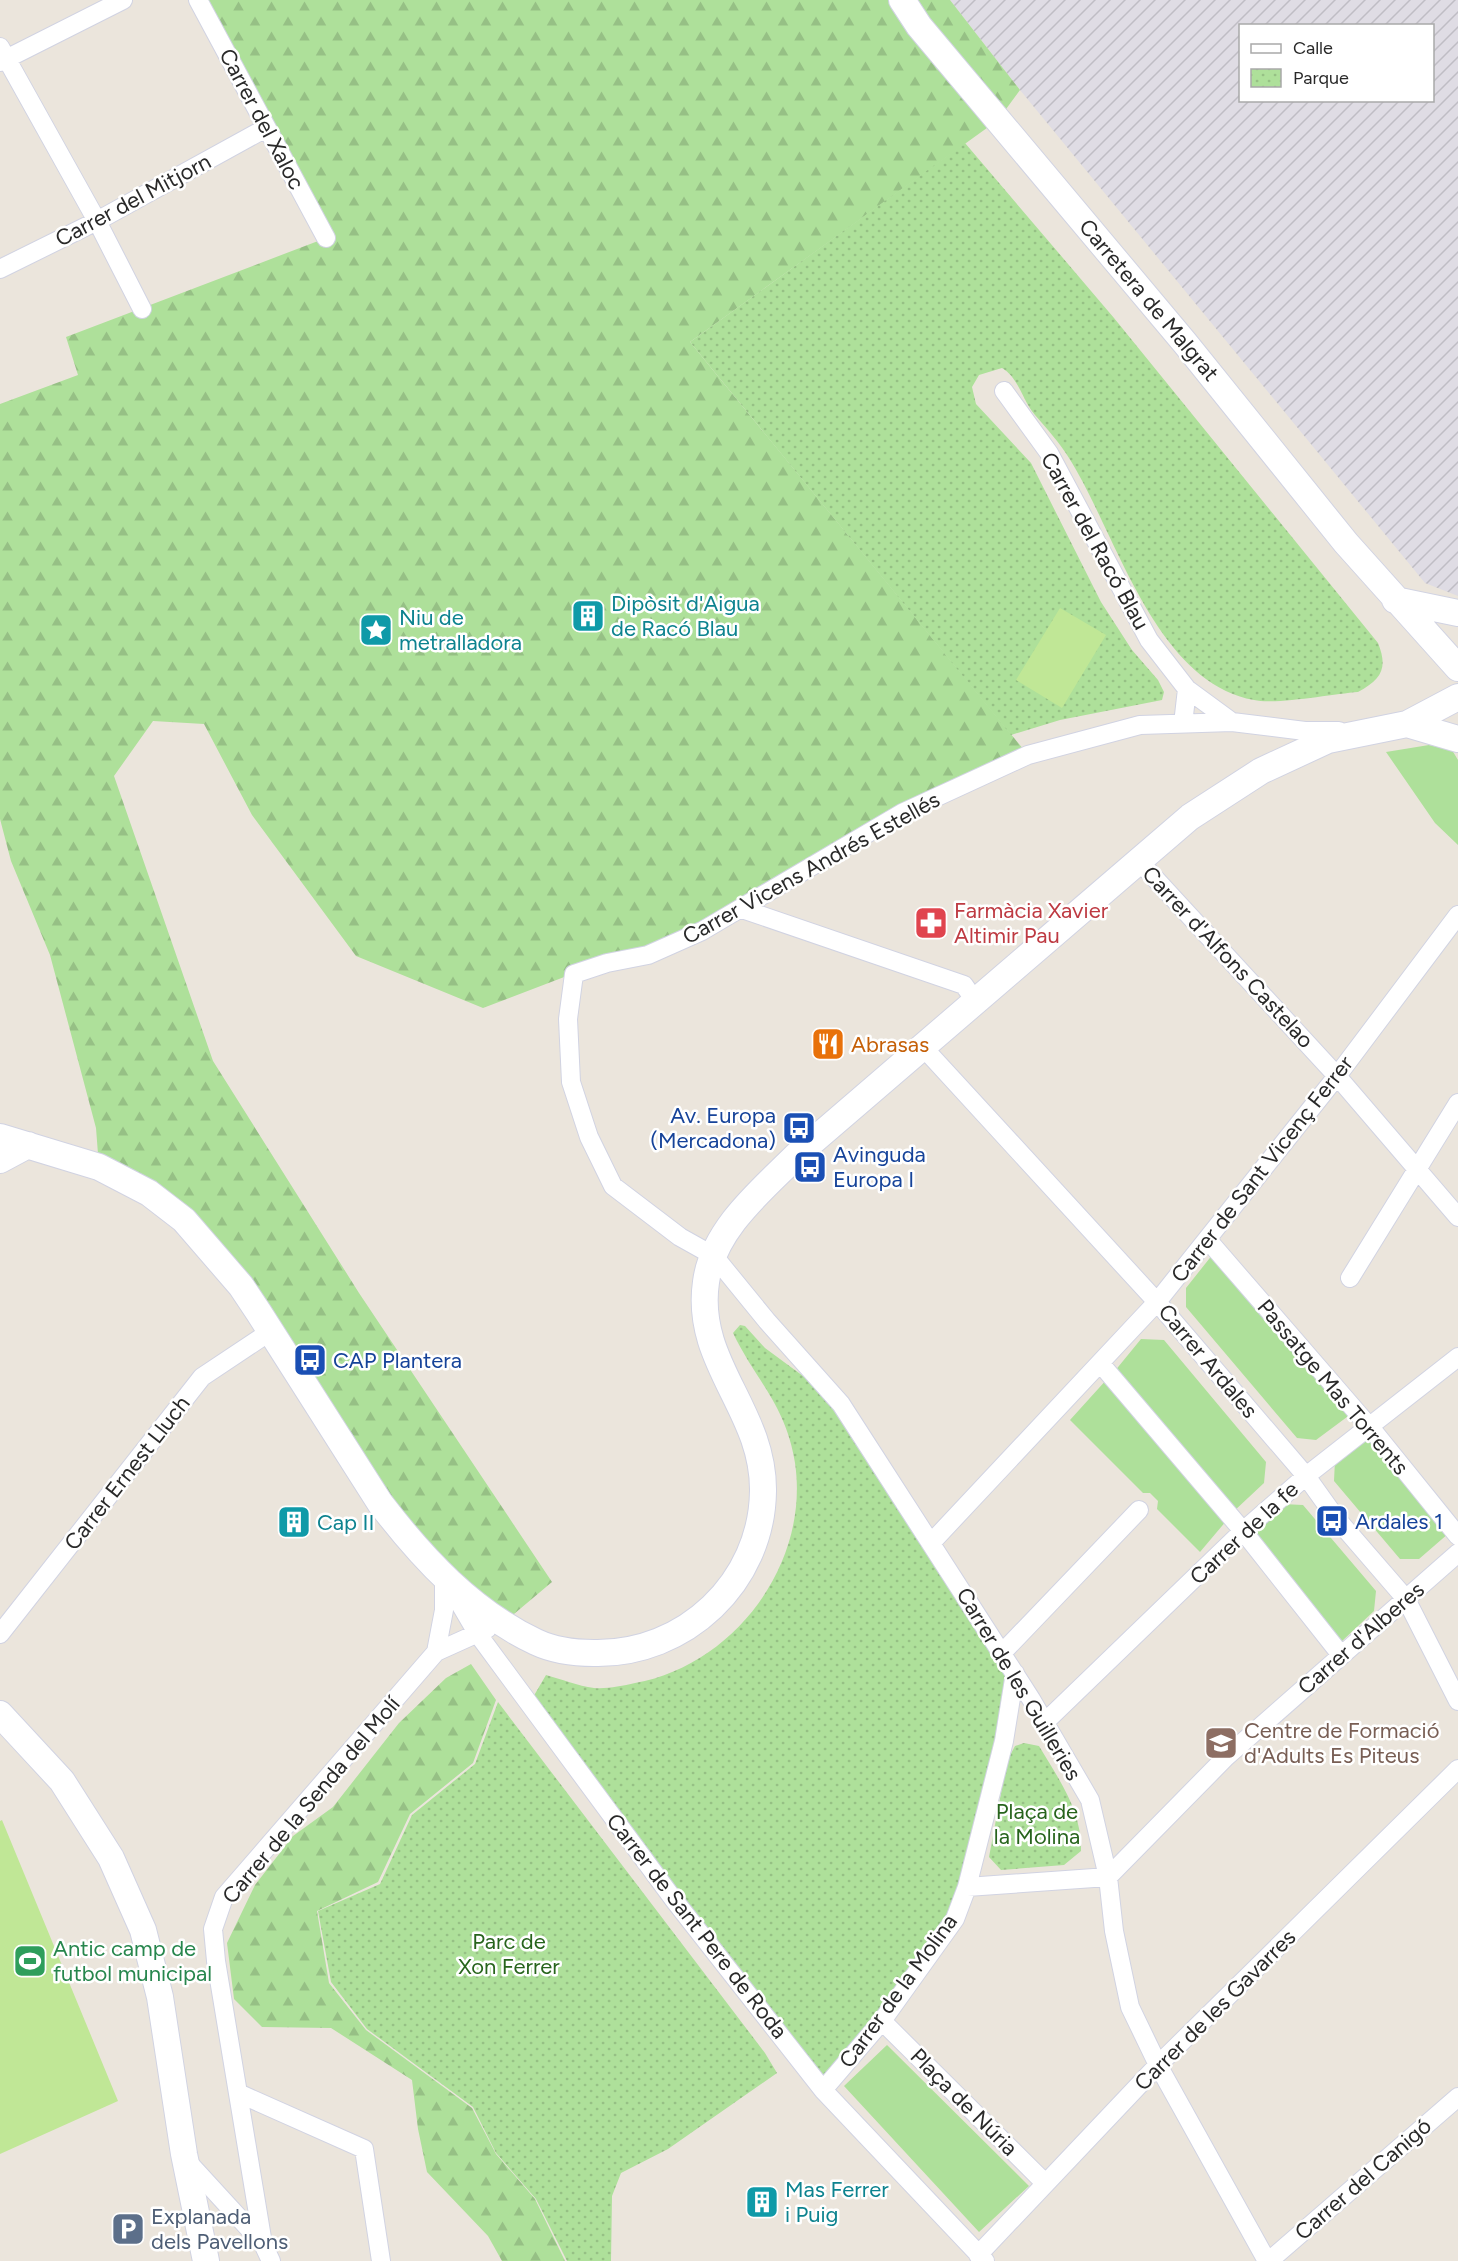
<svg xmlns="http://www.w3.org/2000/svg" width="1458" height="2261" font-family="Figtree,sans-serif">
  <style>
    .industrial { fill: url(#industrial-furrows); fill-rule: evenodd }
    .grass { fill: #aee09a }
    .forest { fill: url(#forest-firs) }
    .park { fill: url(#park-dots) }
    .pitch { fill: #c0e796 }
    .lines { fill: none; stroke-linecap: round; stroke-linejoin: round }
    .street-casing { stroke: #d1d3e2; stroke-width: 20 }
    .secondary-casing { stroke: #d1d3e2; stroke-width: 28 }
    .street { stroke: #fff; stroke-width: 18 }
    .secondary { stroke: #fff; stroke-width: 26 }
    .labels { text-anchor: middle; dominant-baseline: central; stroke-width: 5; stroke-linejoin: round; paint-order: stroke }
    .street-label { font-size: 22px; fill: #292929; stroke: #fff }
    .culture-label { font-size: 22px; fill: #0d838f; stroke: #fff; text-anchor: start }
    .health-label { font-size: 22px; fill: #be3a42; stroke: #fff; text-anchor: start }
    .food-label { font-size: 22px; fill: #c56008; stroke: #fff; text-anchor: start }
    .transit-label { font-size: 22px; fill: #164399; stroke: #fff; text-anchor: start }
    .education-label { font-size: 22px; fill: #785e54; stroke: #fff; text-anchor: start }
    .park-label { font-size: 22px; fill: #27641c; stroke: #fff }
    .leisure-label { font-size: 22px; fill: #27864d; stroke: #fff; text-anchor: start }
    .service-label { font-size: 22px; fill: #4e5e75; stroke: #fff; text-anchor: start }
  </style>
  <defs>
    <pattern id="industrial-furrows" width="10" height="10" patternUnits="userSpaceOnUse" patternTransform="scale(1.5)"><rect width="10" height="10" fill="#dfdce4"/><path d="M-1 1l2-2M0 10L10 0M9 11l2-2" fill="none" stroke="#bfbdc4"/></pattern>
    <pattern id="forest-firs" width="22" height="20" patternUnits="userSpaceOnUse" patternTransform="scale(1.5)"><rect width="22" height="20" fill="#aee09a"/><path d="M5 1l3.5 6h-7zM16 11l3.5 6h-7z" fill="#96c085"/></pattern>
    <pattern id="park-dots" width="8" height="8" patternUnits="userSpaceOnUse" patternTransform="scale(1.5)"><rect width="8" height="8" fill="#aee09a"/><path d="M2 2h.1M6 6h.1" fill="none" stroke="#96c085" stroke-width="1.8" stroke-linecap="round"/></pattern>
  </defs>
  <rect width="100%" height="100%" fill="#ebe5dc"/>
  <!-- industrial -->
  <path class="industrial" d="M 950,0 L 1458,0 L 1458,596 L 1425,583 L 1020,90 ZM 1240,26 L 1432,26 L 1432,100 L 1240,100 Z"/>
  <!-- grass -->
  <path class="grass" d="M 1429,745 L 1452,750 L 1458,760 L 1458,845 L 1435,823 L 1386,752 Z
    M 1217,1249 L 1351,1414 L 1316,1440 L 1297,1438 L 1186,1307 L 1186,1288 Z
    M 1141,1339 L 1164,1340 L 1266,1462 L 1264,1483 L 1233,1512 L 1114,1372 Z
    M 1108,1378 L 1227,1520 L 1200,1552 L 1157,1509 L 1158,1501 L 1150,1493 L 1143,1493 L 1070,1420 Z
    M 1369,1436 L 1449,1533 L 1419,1559 L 1400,1559 L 1334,1481 L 1335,1460 Z
    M 1282,1504 L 1303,1505 L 1376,1591 L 1374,1611 L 1341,1642 L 1252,1534 Z
    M 887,2045 L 1029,2186 L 979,2232 L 844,2086 Z"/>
  <!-- forest -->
  <path class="forest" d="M 198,0 L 950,0 L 1020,90 L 998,120 L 690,342 L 1028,755 L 742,909 L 483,1008 L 356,956 L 252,815 L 204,724 L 153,721 L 114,776 L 213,1061 L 359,1293 L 552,1582 L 501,1625 L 436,1577 L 184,1220 L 99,1167 L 96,1128 L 50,955 L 11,861 L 0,819 L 0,404 L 78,375 L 66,337 L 326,238 Z
    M 471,1664 L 496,1700 L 473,1763 L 410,1814 L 378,1882 L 317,1911 L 329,1983 L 366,2030 L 472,2108 L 496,2154 L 535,2199 L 565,2261 L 502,2261 L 488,2236 L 427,2172 L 418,2129 L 412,2080 L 331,2028 L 262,2027 L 234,1999 L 227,1943 L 255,1885 L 293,1836 L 333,1807 L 399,1723 L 446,1678 Z"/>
  <!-- park -->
  <path class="park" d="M 965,143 L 1114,318 L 1378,643 C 1388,668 1382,679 1358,692 C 1333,694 1275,705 1254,700 C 1154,682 1116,532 1069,458 C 1060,443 1047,429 1035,415 C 1022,400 1019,378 1002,368 L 979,375 L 972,387 L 976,404 L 1031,463 L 1101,602 L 1132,650 L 1158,680 L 1164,692 L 1162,700 L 1060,720 L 1011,735 L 690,342 Z
    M 740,1325 L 745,1326 L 765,1348 L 841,1404 L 1012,1673 L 967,1887 L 823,2090 L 529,1704 L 546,1675 C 561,1679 578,1686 594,1688 C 607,1689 622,1686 635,1683 C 734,1665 810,1564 795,1463 C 786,1405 756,1381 733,1333 Z
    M 498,1702 L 765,2053 L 777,2073 L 668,2149 L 621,2173 L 612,2196 L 611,2261 L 567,2261 L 536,2199 L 496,2153 L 473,2107 L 367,2029 L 331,1982 L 318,1911 L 380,1884 L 412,1815 L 475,1764 Z
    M 1024,1743 L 1039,1746 C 1059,1780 1082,1810 1081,1851 L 1064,1865 L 1001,1870 L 989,1857 L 1007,1761 L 1015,1746 Z"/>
  <!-- pitch -->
  <path class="pitch" d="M 1060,608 L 1106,635 L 1062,708 L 1016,680 Z
    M 2,1820 L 118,2101 L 0,2154 L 0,1821 Z"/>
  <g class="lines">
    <!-- street casing -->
    <g class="street-casing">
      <path id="street" d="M 198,0 L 326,238
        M 0,47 L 97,221 L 142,309
        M 0,62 L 123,0
        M 0,269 L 97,221 L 266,128
        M 1004,391 L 1049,453 L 1149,640 L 1187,689
        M 1183,724 L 1187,689 L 1232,722
        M 1139,861 L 1337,1076 L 1458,1217
        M 742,909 L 964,985 L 975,1001
        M 922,1046 L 1157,1302 L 1306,1476 L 1336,1518 L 1406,1599 L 1458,1701
        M 1207,1239 L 1374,1432 L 1458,1536
        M 1350,1278 L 1458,1103
        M 1100,1363 L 1243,1531 L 1341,1655
        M 931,1543 L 1157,1302 L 1337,1076 L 1458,915
        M 453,1592 L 477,1633 L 674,1900 L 823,2090 L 985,2261
        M 0,1634 L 202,1377 L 271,1331
        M 436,1652 L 444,1610 L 444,1577
        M 1002,1653 L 1139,1510
        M 1044,1723 L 1243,1531 L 1306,1476 L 1458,1357
        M 967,1887 L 1108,1877 L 1226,1757 L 1458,1553
        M 882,2021 L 1045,2183
        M 823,2090 L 882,2021 L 955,1919 L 967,1887 L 1004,1741 L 1015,1673
        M 238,2093 L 364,2149 L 381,2261
        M 187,2161 L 263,2244
        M 978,2255 L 1158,2065 L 1458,1769
        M 271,2261 L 263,2244 L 216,1961 L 213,1929 L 224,1897 L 436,1652 L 487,1629
        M 1267,2261 L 1158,2065 L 1130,2007 L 1114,1931 L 1108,1877 L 1090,1800 L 1031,1699 L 841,1404 L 767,1321 L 714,1256 L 680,1237 L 613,1186 L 589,1137 L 571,1082 L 568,1019 L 574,974 L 607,963 L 648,955 L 702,931 L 902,813 L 1028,755 L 1140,725 L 1232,722 L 1305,731 L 1339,731
        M 1269,2261 L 1458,2097"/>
    </g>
    <!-- secondary casing -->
    <g class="secondary-casing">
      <path id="secondary" d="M 902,0 L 919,26 L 1185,343 L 1346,543 L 1458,668
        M 1395,600 L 1458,613
        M 1407,724 L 1458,739
        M 0,1137 L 99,1167 L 149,1193 L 184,1220 L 241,1286 L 259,1313 L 380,1503 C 422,1558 472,1612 536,1642 C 553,1650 575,1653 594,1653 C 685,1655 762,1582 763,1491 C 764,1410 694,1363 706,1282 C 713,1229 763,1189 798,1154 L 1190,817 L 1261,771 L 1328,740 L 1407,724 L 1458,697
        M 0,1160 L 28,1145
        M 0,1714 L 62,1781 L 111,1858 L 143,1930 L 160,1997 L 184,2154 L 206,2261"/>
    </g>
    <!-- street -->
    <use href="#street" class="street"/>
    <!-- secondary -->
    <use href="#secondary" class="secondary"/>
  </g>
  <!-- icons -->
  <defs>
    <g id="building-square" transform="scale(1.725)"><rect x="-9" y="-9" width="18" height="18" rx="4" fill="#0f9aa8" stroke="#fff"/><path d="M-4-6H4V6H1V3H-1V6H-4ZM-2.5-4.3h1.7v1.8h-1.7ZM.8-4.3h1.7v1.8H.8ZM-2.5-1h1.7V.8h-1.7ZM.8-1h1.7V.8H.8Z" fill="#fff"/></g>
    <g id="sight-square" transform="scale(1.725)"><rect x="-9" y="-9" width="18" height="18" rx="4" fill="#0f9aa8" stroke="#fff"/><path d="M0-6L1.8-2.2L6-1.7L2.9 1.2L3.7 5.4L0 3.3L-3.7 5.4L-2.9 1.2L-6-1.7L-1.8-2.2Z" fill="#fff"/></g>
    <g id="pharmacy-square" transform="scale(1.725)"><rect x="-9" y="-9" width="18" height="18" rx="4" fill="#e0444e" stroke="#fff"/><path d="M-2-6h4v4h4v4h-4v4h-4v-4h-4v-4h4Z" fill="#fff"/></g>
    <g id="restaurant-square" transform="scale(1.725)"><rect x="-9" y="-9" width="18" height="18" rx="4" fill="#e8710a" stroke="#fff"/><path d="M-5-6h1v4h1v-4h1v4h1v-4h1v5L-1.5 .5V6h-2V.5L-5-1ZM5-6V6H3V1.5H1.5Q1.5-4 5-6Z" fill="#fff"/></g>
    <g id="bus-square" transform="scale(1.725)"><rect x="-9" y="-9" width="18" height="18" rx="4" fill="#1a4fb4" stroke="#fff"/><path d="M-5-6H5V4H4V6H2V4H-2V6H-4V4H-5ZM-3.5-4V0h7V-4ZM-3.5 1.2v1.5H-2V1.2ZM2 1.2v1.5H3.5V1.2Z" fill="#fff"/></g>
    <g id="school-square" transform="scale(1.725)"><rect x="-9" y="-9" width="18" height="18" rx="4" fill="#8d6e63" stroke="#fff"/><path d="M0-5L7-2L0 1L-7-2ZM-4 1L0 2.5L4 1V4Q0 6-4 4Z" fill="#fff"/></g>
    <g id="stadium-square" transform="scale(1.725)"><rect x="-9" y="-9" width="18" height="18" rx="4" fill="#2e9e5b" stroke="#fff"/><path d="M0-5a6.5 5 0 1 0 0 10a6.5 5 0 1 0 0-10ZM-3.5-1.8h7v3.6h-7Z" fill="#fff"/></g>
    <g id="parking-square" transform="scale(1.725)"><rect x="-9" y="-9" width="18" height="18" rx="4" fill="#5c6f8a" stroke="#fff"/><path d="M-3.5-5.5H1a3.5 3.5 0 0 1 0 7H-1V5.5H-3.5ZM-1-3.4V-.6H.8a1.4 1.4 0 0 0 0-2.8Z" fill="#fff"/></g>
  </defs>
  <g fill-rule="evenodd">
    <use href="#building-square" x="588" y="616"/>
    <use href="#sight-square" x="376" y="630"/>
    <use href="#pharmacy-square" x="931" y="923"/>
    <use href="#restaurant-square" x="828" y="1044"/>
    <use href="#bus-square" x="799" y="1128"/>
    <use href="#bus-square" x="810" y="1167"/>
    <use href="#bus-square" x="310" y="1360"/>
    <use href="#bus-square" x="1332" y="1521"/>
    <use href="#building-square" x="294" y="1522"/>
    <use href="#school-square" x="1221" y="1743"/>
    <use href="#stadium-square" x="30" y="1961"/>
    <use href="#building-square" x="762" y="2202"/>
    <use href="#parking-square" x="128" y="2229"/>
  </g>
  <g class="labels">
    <!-- street labels -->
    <g class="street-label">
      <text transform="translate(262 119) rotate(62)">Carrer del Xaloc</text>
      <text transform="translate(133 200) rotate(-28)">Carrer del Mitjorn</text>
      <text transform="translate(1149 300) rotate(50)">Carretera de Malgrat</text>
      <text transform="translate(1095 541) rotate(61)">Carrer del Racó Blau</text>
      <text transform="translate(811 868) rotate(-29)">Carrer Vicens Andrés Estellés</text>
      <text transform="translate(1228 957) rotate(47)">Carrer d'Alfons Castelao</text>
      <text transform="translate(1262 1169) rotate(-52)">Carrer de Sant Vicenç Ferrer</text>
      <text transform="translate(1208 1361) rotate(50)">Carrer Ardales</text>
      <text transform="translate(1333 1387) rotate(50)">Passatge Mas Torrents</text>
      <text transform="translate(127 1473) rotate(-52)">Carrer Ernest Lluch</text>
      <text transform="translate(1244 1533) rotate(-43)">Carrer de la fe</text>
      <text transform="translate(1361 1638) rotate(-41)">Carrer d'Alberes</text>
      <text transform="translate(1019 1684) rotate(59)">Carrer de les Guilleries</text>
      <text transform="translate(311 1800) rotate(-50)">Carrer de la Senda del Molí</text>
      <text transform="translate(697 1926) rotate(52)">Carrer de Sant Pere de Roda</text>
      <text transform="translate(898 1991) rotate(-54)">Carrer de la Molina</text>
      <text transform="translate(1215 2010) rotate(-45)">Carrer de les Gavarres</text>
      <text transform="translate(964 2102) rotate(45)">Plaça de Núria</text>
      <text transform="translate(1363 2179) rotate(-41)">Carrer del Canigó</text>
    </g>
    <!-- culture labels -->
    <g class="culture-label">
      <text x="611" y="603">Dipòsit d'Aigua<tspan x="611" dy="25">de Racó Blau</tspan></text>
      <text x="399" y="617">Niu de<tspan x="399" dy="25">metralladora</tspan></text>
      <text x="317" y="1522">Cap II</text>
      <text x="785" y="2189">Mas Ferrer<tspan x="785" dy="25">i Puig</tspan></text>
    </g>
    <!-- health labels -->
    <g class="health-label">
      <text x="954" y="910">Farmàcia Xavier<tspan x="954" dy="25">Altimir Pau</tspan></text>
    </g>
    <!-- food labels -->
    <g class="food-label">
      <text x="851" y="1044">Abrasas</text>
    </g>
    <!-- transit labels -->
    <g class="transit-label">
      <text x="776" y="1115" text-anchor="end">Av. Europa<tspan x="776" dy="25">(Mercadona)</tspan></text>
      <text x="833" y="1154">Avinguda<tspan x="833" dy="25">Europa I</tspan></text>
      <text x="333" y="1360">CAP Plantera</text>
      <text x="1355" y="1521">Ardales 1</text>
    </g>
    <!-- education labels -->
    <g class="education-label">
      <text x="1244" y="1730">Centre de Formació<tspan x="1244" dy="25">d'Adults Es Piteus</tspan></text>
    </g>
    <!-- park labels -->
    <g class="park-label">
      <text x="1037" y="1811">Plaça de<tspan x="1037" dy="25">la Molina</tspan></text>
      <text x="509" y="1941">Parc de<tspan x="509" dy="25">Xon Ferrer</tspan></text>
    </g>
    <!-- leisure labels -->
    <g class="leisure-label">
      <text x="53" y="1948">Antic camp de<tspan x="53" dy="25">futbol municipal</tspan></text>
    </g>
    <!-- service labels -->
    <g class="service-label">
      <text x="151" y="2216">Explanada<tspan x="151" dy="25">dels Pavellons</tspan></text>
    </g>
  </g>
  <!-- legend -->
  <rect x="1239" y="24" width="195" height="78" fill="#ffffff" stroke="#a9a9a9" stroke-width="1.5"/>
  <rect x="1251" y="44" width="30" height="9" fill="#ffffff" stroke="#a9a9a9" stroke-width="1.5"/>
  <text x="1293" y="54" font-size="18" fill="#292929">Calle</text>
  <rect x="1251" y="69" width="30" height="18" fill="url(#park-dots)" stroke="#a9a9a9" stroke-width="1.5"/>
  <text x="1293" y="84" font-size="18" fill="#292929">Parque</text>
</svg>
